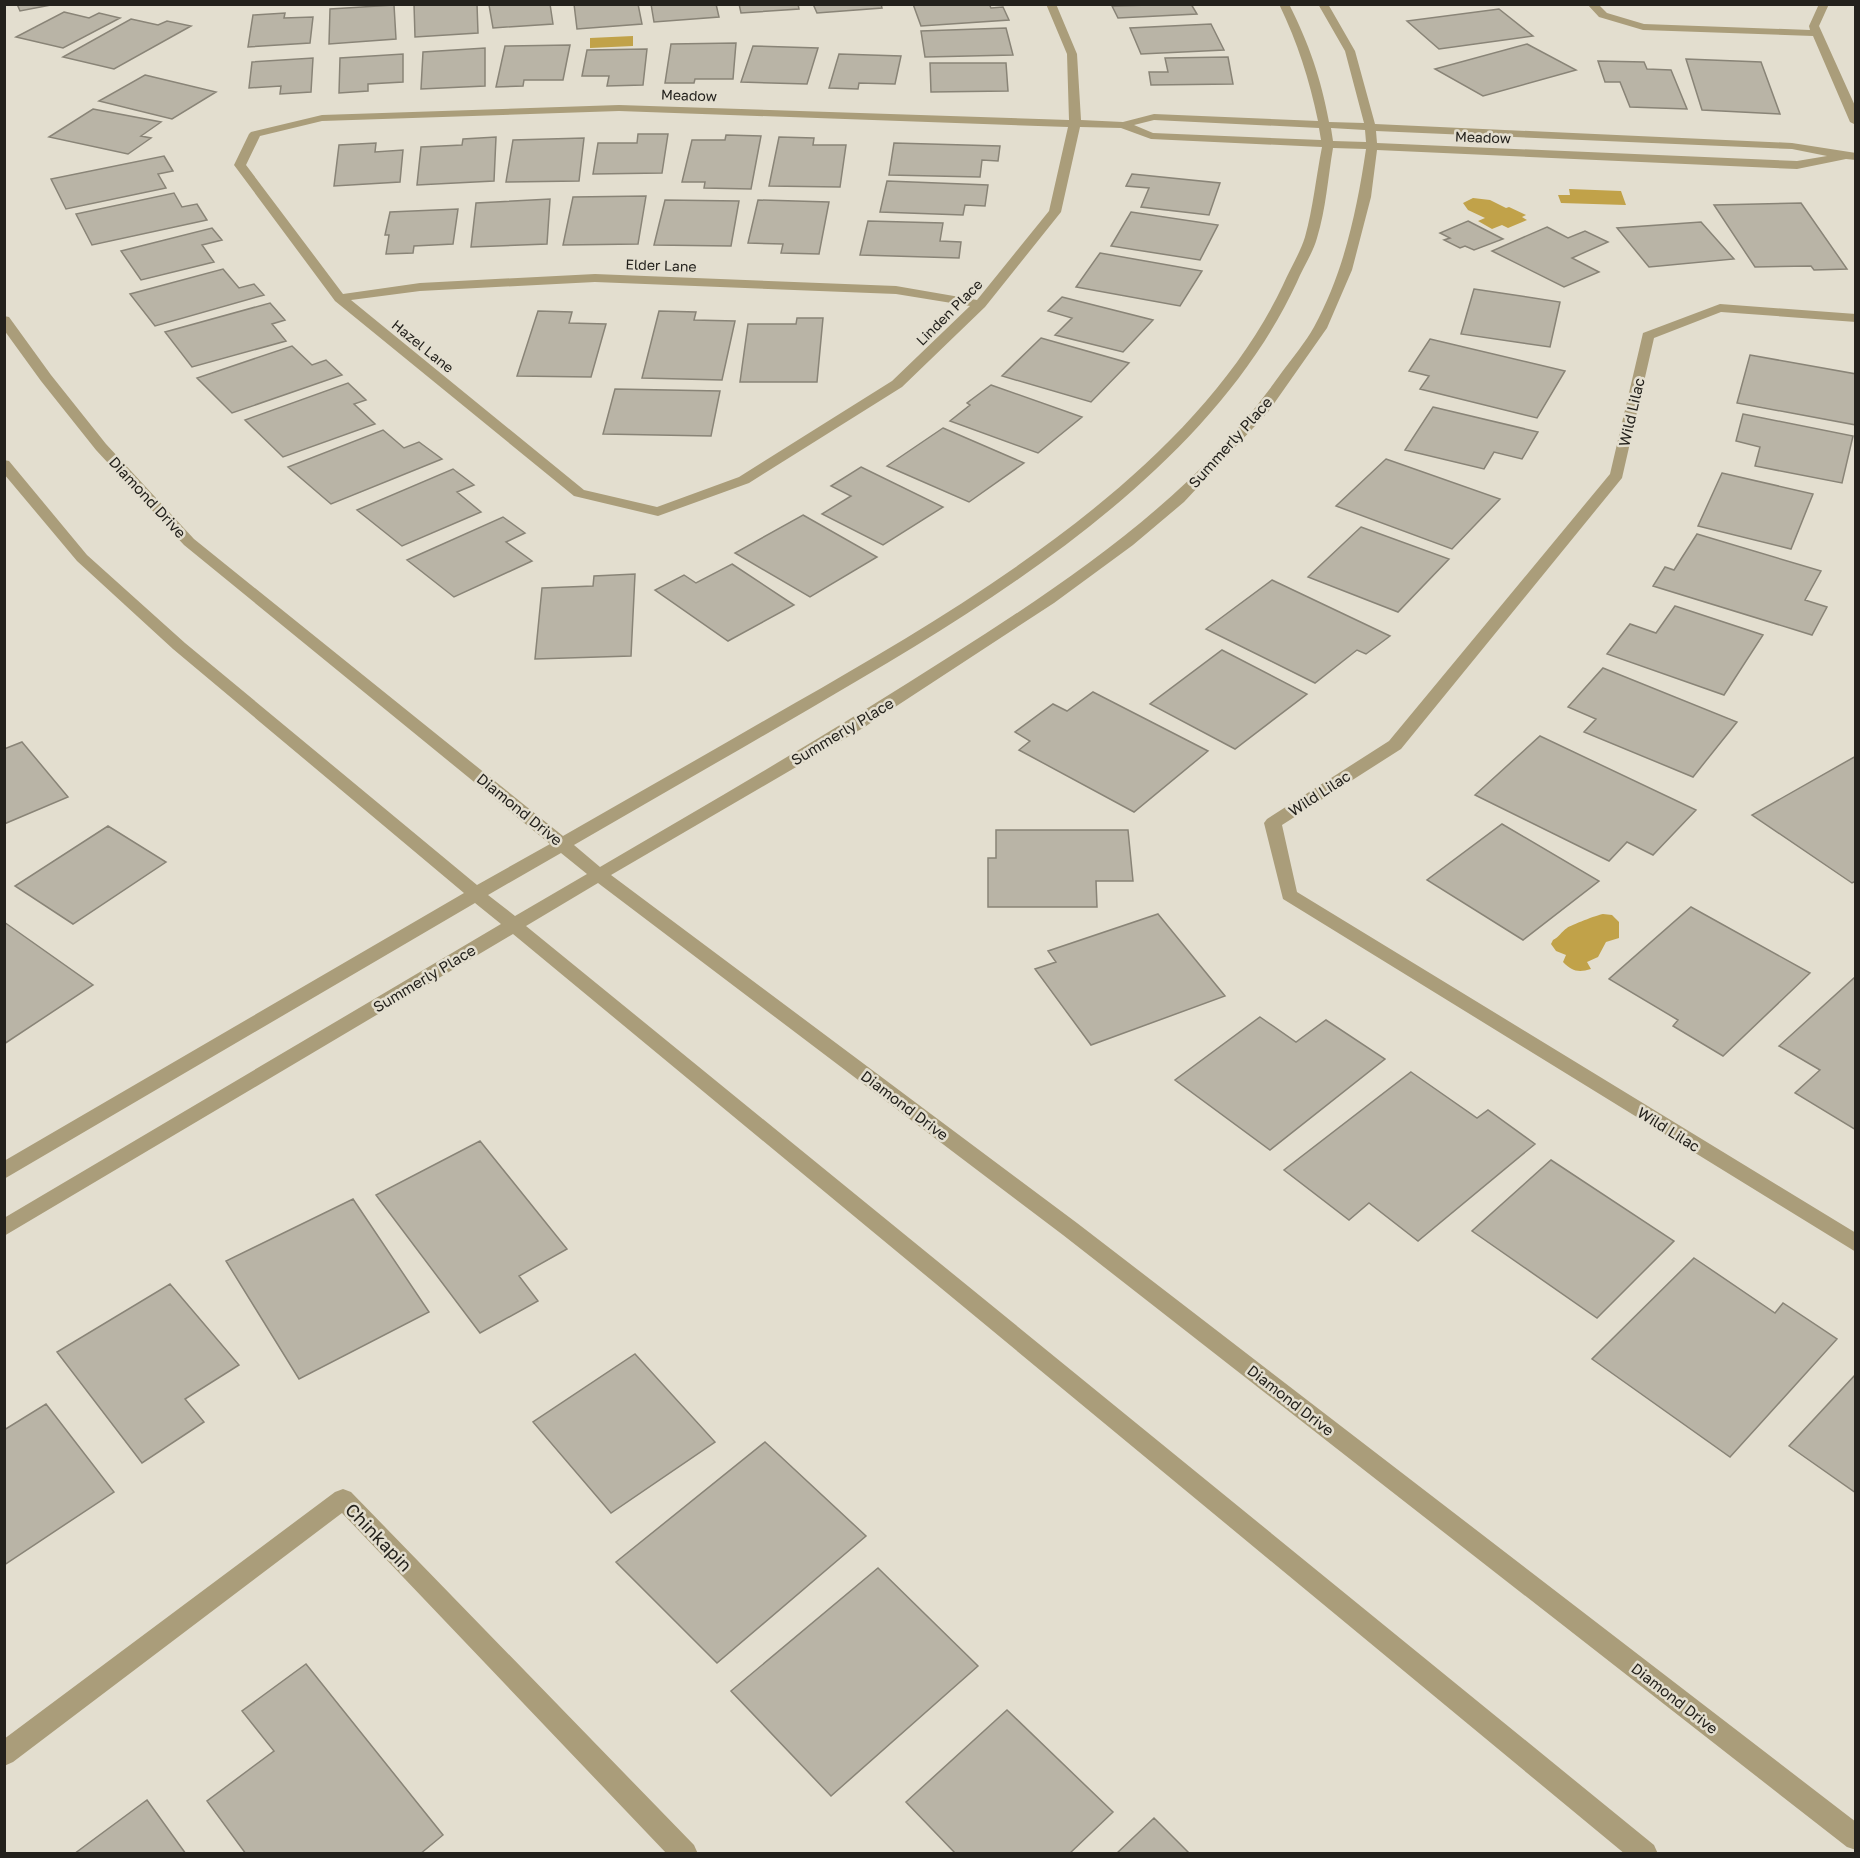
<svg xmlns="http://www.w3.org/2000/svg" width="1860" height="1858" font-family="'Golos Text',sans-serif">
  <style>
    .water { fill: #c1a249 }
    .building { fill: #b9b4a6; stroke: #898477; stroke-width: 1.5 }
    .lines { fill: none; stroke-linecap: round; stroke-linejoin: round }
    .minor { fill: #aa9d7a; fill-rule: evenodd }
    .labels { text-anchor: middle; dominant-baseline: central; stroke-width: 5; stroke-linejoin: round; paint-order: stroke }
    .far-street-label { font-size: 14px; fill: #23211c; stroke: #e3decf }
    .street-label { font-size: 15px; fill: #23211c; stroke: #e3decf }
    .near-street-label { font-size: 18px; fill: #23211c; stroke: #e3decf }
  </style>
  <rect width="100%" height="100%" fill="#e3decf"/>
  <!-- water -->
  <path class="water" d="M 633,36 L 633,46 L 590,48 L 590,38 Z
    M 1569,189 L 1621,191 L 1626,205 L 1561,203 L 1558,195 L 1570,195 Z
    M 1473,198 L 1490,200 L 1506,208 L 1509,207 L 1526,215 L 1522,217 L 1527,220 L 1508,228 L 1502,225 L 1492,229 L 1478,221 L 1485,218 L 1468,210 L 1463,203 Z
    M 1603,914 L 1612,915 L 1619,922 L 1619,938 L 1606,942 L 1598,957 L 1587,962 L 1591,969 C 1578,973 1572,971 1563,962 L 1566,955 L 1556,951 L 1551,944 L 1553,940 C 1559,937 1561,932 1567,928 C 1571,925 1597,915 1603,914 Z"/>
  <!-- building -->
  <path class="building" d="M 17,4 L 56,4 L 20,11 Z
    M 414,4 L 477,4 L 478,33 L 415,37 Z
    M 550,4 L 553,24 L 493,28 L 489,5 Z
    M 574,4 L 638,4 L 642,24 L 577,29 Z
    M 651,4 L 716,4 L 719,17 L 654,22 Z
    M 739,4 L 798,4 L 799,9 L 741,13 Z
    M 813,4 L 881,4 L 882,8 L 817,13 Z
    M 913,4 L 989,4 L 991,8 L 1003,7 L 1009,20 L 921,26 Z
    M 1191,4 L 1197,14 L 1118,18 L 1112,6 Z
    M 394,5 L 396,39 L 329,44 L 330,9 Z
    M 1499,9 L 1533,36 L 1439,49 L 1407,21 Z
    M 64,12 L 89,18 L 99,13 L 120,18 L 63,48 L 16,37 Z
    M 285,13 L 284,18 L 313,17 L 310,43 L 248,47 L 253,15 Z
    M 131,19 L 158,25 L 167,21 L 191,26 L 114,69 L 63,57 Z
    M 1211,24 L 1224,50 L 1141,54 L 1130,28 Z
    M 1006,28 L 1013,55 L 925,57 L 921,31 Z
    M 736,43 L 733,79 L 695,79 L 694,83 L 665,83 L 671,44 Z
    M 1527,44 L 1576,70 L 1483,96 L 1435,69 Z
    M 570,45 L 563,80 L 524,80 L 523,86 L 496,87 L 505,46 Z
    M 753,46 L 818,48 L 807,84 L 741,82 Z
    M 485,48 L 485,86 L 421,89 L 423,52 Z
    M 647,49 L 643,85 L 607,86 L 609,76 L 582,76 L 587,50 Z
    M 403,54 L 403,82 L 368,84 L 368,91 L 339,93 L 340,58 Z
    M 839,54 L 901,56 L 895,84 L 859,83 L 858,89 L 829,88 Z
    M 1228,57 L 1233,84 L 1151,85 L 1149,72 L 1168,72 L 1165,58 Z
    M 313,58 L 311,92 L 280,94 L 281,86 L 249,88 L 252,62 Z
    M 1686,59 L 1761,62 L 1780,114 L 1702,110 Z
    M 1598,61 L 1644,62 L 1647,69 L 1671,70 L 1687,109 L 1630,107 L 1620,82 L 1605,82 Z
    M 930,63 L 1006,63 L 1008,91 L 931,92 Z
    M 145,75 L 216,92 L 172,119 L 99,101 Z
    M 93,109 L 161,122 L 141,136 L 151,138 L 128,154 L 49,137 Z
    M 638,134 L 668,134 L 662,173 L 593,174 L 598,143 L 637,143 Z
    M 726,135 L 761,136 L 751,189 L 704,188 L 705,182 L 682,182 L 692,140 L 725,140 Z
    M 496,137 L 494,181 L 417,185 L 421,147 L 462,145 L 463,139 Z
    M 779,137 L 814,138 L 813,145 L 846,145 L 840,187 L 769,186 Z
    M 584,138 L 579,181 L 506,182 L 513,140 Z
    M 376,143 L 375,152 L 403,150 L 400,182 L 334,186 L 339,145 Z
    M 894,143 L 1000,146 L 998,161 L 982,160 L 980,177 L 889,175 Z
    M 164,156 L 173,171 L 158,174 L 166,188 L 66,209 L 51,179 Z
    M 1132,174 L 1220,183 L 1209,215 L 1141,207 L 1149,188 L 1126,186 Z
    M 887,181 L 988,185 L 985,206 L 965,205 L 963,215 L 880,212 Z
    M 174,193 L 182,207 L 197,204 L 207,220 L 92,245 L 76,214 Z
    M 646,196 L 638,244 L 563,245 L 573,197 Z
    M 550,199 L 547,244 L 471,247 L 476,203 Z
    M 665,200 L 739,201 L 731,246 L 654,245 Z
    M 758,200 L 829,202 L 819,254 L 781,253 L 783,244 L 748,243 Z
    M 1801,203 L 1847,269 L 1814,270 L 1811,266 L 1755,267 L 1714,205 Z
    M 458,209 L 453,244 L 414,246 L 413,253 L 386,254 L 389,235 L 385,235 L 390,212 Z
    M 1131,212 L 1218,225 L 1200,260 L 1111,246 Z
    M 868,221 L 943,223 L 940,241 L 961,242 L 959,258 L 860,255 Z
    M 1468,221 L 1503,239 L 1474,250 L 1465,246 L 1460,248 L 1444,240 L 1450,238 L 1440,233 Z
    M 1701,222 L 1734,259 L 1649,267 L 1617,228 Z
    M 1547,227 L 1568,238 L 1585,231 L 1608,242 L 1572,258 L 1599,272 L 1564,287 L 1492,251 Z
    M 212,228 L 222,240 L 202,245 L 214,262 L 141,280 L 121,251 Z
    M 1100,253 L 1202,271 L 1180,306 L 1076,287 Z
    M 223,269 L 239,288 L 254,284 L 264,295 L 155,326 L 130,294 Z
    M 1474,289 L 1560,302 L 1550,347 L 1461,334 Z
    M 1062,297 L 1153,320 L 1123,352 L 1055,335 L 1072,318 L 1048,311 Z
    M 270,303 L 285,320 L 272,324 L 286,341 L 192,367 L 165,332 Z
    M 538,311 L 572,312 L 569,323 L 606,324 L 591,377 L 517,376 Z
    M 659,311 L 696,312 L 694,320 L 735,321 L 722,380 L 642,378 Z
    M 797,318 L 823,318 L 817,382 L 740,382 L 748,324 L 796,324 Z
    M 1041,338 L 1129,363 L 1091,402 L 1002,376 Z
    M 1430,339 L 1565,371 L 1537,418 L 1420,389 L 1429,376 L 1409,371 Z
    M 292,346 L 312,365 L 326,360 L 342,375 L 232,413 L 197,378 Z
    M 1750,355 L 1856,374 L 1856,425 L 1737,403 Z
    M 348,383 L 366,400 L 354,404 L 375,424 L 283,457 L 245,420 Z
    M 991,385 L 1082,417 L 1038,453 L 950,421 L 970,405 L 967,403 Z
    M 615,389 L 720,391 L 711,436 L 603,434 Z
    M 1433,407 L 1538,432 L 1522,459 L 1494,452 L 1484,469 L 1405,450 Z
    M 1743,414 L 1853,436 L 1842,483 L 1755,466 L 1760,447 L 1736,441 Z
    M 943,428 L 1024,463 L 969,502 L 887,466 Z
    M 383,430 L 404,448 L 419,442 L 442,459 L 331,504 L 288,467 Z
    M 1386,459 L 1500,499 L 1452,549 L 1336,506 Z
    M 861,467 L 943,507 L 883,545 L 822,514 L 851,496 L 831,486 Z
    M 453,469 L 474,485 L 457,492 L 481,512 L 402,546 L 357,510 Z
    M 1722,473 L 1813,494 L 1791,549 L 1698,526 Z
    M 803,515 L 877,557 L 810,597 L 735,553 Z
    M 503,517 L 525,533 L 506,542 L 532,561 L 454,597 L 407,560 Z
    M 1361,527 L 1449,559 L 1398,612 L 1308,577 Z
    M 1697,534 L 1821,571 L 1805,600 L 1827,607 L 1812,635 L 1653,586 L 1665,567 L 1674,570 Z
    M 732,564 L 794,605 L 728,641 L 655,590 L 684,575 L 696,583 Z
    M 635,574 L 631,656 L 535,659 L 542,588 L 593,586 L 594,576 Z
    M 1272,580 L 1390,636 L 1366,654 L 1357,650 L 1315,683 L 1206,629 Z
    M 1675,606 L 1763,635 L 1724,695 L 1607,654 L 1630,624 L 1656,633 Z
    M 1222,650 L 1307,694 L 1235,749 L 1150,704 Z
    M 1603,668 L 1737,722 L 1693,777 L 1584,732 L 1596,719 L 1568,707 Z
    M 1093,692 L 1208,751 L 1134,812 L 1019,750 L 1030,741 L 1015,732 L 1053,704 L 1067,711 Z
    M 1540,736 L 1696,810 L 1653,855 L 1627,842 L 1609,861 L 1475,795 Z
    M 22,742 L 68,797 L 4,824 L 4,749 Z
    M 1856,756 L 1856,881 L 1852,883 L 1752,815 Z
    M 1502,824 L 1599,881 L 1523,940 L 1427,880 Z
    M 108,826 L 166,862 L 73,924 L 15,886 Z
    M 996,830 L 1128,830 L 1133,881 L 1096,881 L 1097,907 L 988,907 L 988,858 L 996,858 Z
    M 1691,907 L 1810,973 L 1723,1056 L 1673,1026 L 1678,1020 L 1609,979 Z
    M 1158,914 L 1225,996 L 1091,1045 L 1035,969 L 1056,962 L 1048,951 Z
    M 4,922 L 93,985 L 4,1044 Z
    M 1854,978 L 1856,979 L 1856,1130 L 1795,1093 L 1820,1070 L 1779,1046 Z
    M 1260,1017 L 1296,1042 L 1326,1020 L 1385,1059 L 1270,1150 L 1175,1080 Z
    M 1411,1072 L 1477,1118 L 1488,1110 L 1535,1144 L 1418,1241 L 1369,1203 L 1349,1220 L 1284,1170 Z
    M 480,1141 L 567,1249 L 519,1276 L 538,1301 L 480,1333 L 376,1195 Z
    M 1551,1160 L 1674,1241 L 1597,1318 L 1472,1231 Z
    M 353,1199 L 429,1312 L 299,1379 L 226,1261 Z
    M 1694,1258 L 1775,1313 L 1783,1303 L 1837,1339 L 1730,1457 L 1592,1359 Z
    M 170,1284 L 239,1365 L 185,1399 L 204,1422 L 142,1463 L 57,1352 Z
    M 635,1354 L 715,1442 L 611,1513 L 533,1422 Z
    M 1856,1374 L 1856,1493 L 1789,1446 Z
    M 46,1404 L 114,1492 L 4,1565 L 4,1430 Z
    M 765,1442 L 866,1536 L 717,1663 L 616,1562 Z
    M 878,1568 L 978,1666 L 831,1796 L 731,1691 Z
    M 306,1664 L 443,1835 L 420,1854 L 246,1854 L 207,1801 L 274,1751 L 242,1711 Z
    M 1007,1710 L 1113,1812 L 1069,1854 L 956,1854 L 906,1802 Z
    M 147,1800 L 186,1854 L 74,1854 Z
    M 1154,1818 L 1190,1854 L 1116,1854 Z"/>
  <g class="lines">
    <!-- minor -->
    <path class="minor" d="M 1046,4 L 1056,4 L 1077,54 L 1081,120 L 1123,122 L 1154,114 L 1318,121 C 1309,78 1298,44 1279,4 L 1289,4 C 1309,44 1321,78 1329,122 L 1364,123 L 1345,51 L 1318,4 L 1328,4 L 1355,51 L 1375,124 L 1792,143 L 1856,153 L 1856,160 L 1846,159 L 1797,169 L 1377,150 L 1371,197 L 1352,270 L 1327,328 L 1268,412 L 1184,502 L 1133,545 L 1054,603 L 863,728 L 611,875 L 1077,1223 L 1856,1822 L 1856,1850 L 1847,1847 L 1063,1235 L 598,883 L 526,926 L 1654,1845 L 1658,1854 L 1625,1854 L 513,934 L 4,1236 L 4,1218 L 501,924 L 475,903 L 4,1179 L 4,1161 L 464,893 L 173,649 L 77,561 L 4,474 L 4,460 L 9,461 L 87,555 L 185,643 L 477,885 L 550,844 L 184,545 L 96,450 L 41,381 L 4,330 L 4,316 L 9,317 L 51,375 L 106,444 L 194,539 L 563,836 C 640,792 717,748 795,703 C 968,604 1195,471 1283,285 C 1290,269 1300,253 1305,237 C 1313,208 1316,177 1322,147 L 1151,139 L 1121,128 L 1080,127 L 1061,212 L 985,307 L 902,387 L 749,483 L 658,516 L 574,496 L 335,301 L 234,165 L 249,134 L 251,132 L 322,115 L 619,105 L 1069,120 L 1067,54 ZM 619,111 L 1068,127 L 1049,211 L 977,300 L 896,286 L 595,274 L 420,283 L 343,294 L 246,165 L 260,136 L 322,121 ZM 1154,120 L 1319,128 L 1321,140 L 1153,133 L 1134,125 ZM 1331,128 L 1365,130 L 1366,142 L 1333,141 ZM 1376,131 L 1792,149 L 1827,156 L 1797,161 L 1377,143 ZM 1333,148 L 1366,149 C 1357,210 1344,272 1314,327 C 1305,343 1293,357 1282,372 C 1195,496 1078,575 952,655 C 837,729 718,798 600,867 L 574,845 C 653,799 732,754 811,708 C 988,605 1208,474 1297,282 C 1303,267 1313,253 1317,238 C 1326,209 1328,177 1333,148 ZM 595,282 L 896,294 L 970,306 L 892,381 L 739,477 L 657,507 L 584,490 L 351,300 L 420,291 ZM 561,853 L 587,874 L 515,916 L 488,895 Z
      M 1587,4 L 1598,4 L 1607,13 L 1644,24 L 1810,30 L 1809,26 L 1819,4 L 1829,4 L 1819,26 L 1856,108 L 1856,125 L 1850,122 L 1813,36 L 1643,30 L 1599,17 Z
      M 1720,304 L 1856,314 L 1856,322 L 1721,312 L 1654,338 L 1622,478 L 1401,749 L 1282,825 L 1297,892 L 1856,1233 L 1856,1252 L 1283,899 L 1264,823 L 1267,819 L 1389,741 L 1610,474 L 1643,333 Z
      M 343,1489 L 351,1492 L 694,1845 L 698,1854 L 667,1854 L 342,1513 L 13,1762 L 4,1766 L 4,1739 L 335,1492 Z"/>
  </g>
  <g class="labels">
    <!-- far-street labels -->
    <g class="far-street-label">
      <text transform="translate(689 95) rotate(2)">Meadow</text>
      <text transform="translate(1483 137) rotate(2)">Meadow</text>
      <text transform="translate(661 265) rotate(2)">Elder Lane</text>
      <text transform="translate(949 312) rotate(-45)">Linden Place</text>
      <text transform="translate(423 346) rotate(39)">Hazel Lane</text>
    </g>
    <!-- street labels -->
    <g class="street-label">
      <text transform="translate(1631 412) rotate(-77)">Wild Lilac</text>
      <text transform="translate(1230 442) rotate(-48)">Summerly Place</text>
      <text transform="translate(148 497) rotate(47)">Diamond Drive</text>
      <text transform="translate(842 731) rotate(-31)">Summerly Place</text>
      <text transform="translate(1319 793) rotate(-33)">Wild Lilac</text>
      <text transform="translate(520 809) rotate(39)">Diamond Drive</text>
      <text transform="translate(424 978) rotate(-31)">Summerly Place</text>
      <text transform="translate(905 1105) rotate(37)">Diamond Drive</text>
      <text transform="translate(1669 1129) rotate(32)">Wild Lilac</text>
      <text transform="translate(1291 1400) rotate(38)">Diamond Drive</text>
      <text transform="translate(1675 1698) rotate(38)">Diamond Drive</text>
    </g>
    <!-- near-street labels -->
    <g class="near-street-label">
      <text transform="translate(379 1537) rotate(46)">Chinkapin</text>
    </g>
  </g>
  <!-- border -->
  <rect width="1860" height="1858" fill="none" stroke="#23211c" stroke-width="12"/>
</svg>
